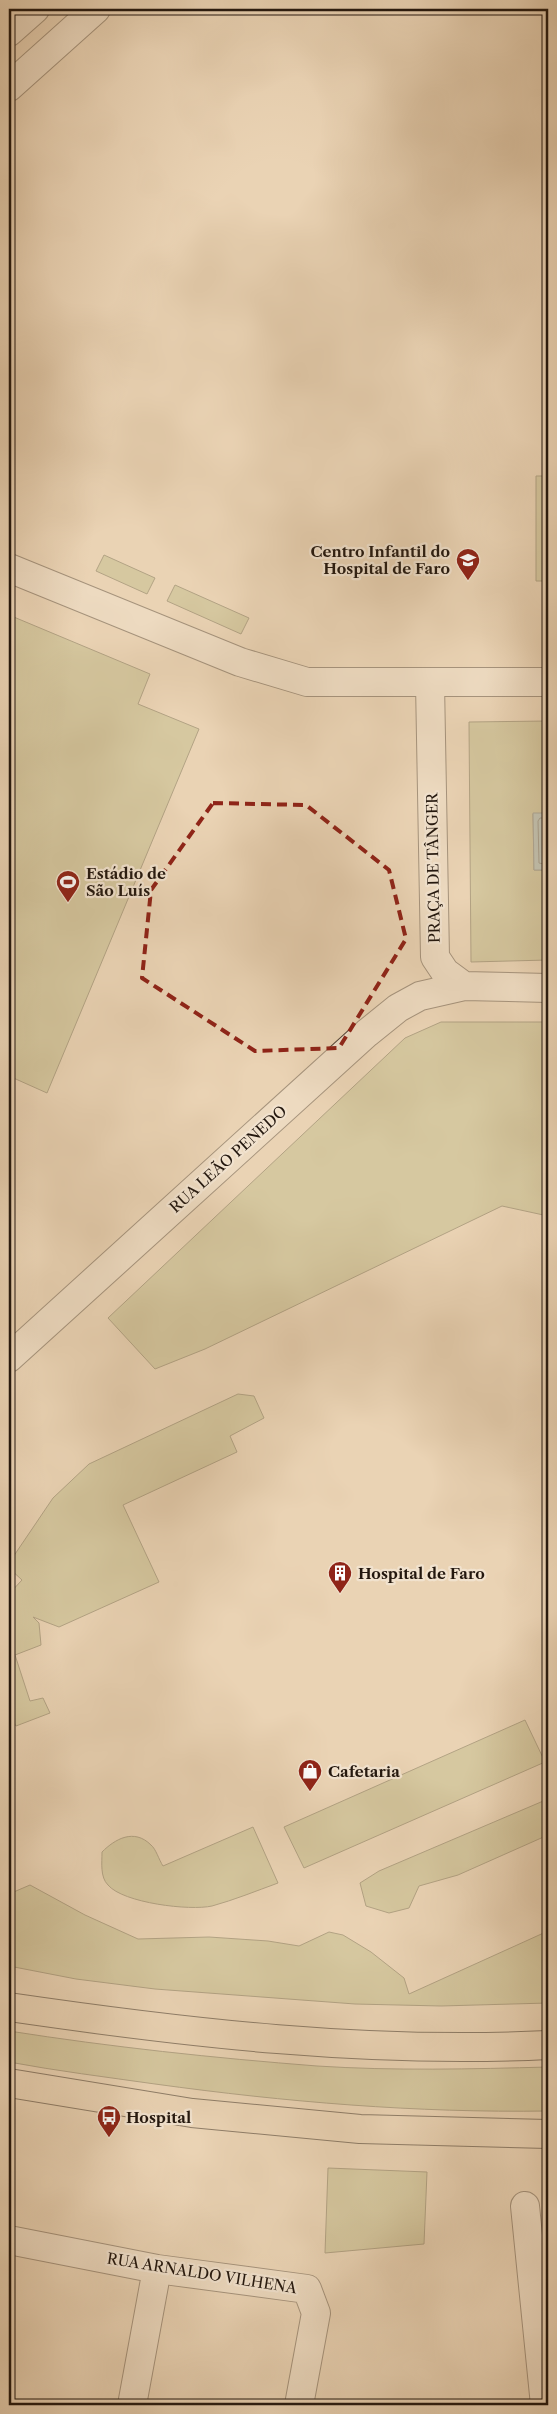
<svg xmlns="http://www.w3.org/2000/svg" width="557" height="2414" font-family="'Libre Caslon Text',serif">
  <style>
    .green { fill: #bfba87; stroke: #71684a }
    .water { fill: #9bb6b6; stroke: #6b7673 }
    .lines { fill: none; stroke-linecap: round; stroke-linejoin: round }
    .shore { stroke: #5f6662; stroke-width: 1 }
    .minor-casing { stroke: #554638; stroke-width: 30 }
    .tertiary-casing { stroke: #554638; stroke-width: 30 }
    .primary-casing { stroke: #23170e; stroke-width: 30 }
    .minor { stroke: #f1e2ce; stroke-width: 28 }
    .tertiary { stroke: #f1e2ce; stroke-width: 28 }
    .primary { stroke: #ead3b4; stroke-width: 28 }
    .marked { fill: none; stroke: #8f2418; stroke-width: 4; stroke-dasharray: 10 6; stroke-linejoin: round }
    .labels { text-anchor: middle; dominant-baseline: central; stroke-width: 4.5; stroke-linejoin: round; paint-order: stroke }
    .poi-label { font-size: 15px; font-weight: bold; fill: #23170e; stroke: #f1e2ce; text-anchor: start }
    .street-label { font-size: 15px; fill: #23170e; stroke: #f1e2ce }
  </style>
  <rect width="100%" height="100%" fill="#ead3b4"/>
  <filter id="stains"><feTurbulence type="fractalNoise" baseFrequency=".004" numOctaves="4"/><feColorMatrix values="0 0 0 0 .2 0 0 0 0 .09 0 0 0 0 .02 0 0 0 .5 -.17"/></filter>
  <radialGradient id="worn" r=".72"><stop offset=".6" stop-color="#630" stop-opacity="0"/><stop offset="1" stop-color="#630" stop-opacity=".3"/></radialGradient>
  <!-- green -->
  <path class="green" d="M 536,476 L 548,476 L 548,581 L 536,581 Z
    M 104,555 L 155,578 L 147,594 L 96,571 Z
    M 175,585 L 249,618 L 241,634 L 167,601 Z
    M 9,615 L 150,674 L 138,704 L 199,729 L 47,1093 L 9,1076 Z
    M 548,721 L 548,813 L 533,814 L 534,870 L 548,870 L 548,960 L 471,962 L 469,722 Z
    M 441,1022 L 548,1022 L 548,1216 L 502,1206 L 205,1349 L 155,1369 L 108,1318 L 405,1038 Z
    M 238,1394 L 254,1396 L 264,1418 L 230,1436 L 237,1452 L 123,1505 L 159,1582 L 59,1627 L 33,1617 L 39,1623 L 41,1645 L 15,1655 L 30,1701 L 43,1698 L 50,1713 L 16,1726 L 9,1713 L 9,1594 L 22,1580 L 9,1568 L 9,1563 L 53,1498 L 89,1464 Z
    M 525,1720 L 545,1762 L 304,1868 L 284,1827 Z
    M 548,1799 L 548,1835 L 458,1875 L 419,1886 L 409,1908 L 389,1913 L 366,1906 L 360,1883 L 379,1871 Z
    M 253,1827 L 278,1883 C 256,1891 234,1900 212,1906 C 190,1911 123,1903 108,1885 C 100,1877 102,1863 102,1852 C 115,1839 134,1828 151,1845 C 156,1849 159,1860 163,1866 Z
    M 30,1885 L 85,1915 L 138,1939 L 209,1937 L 268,1941 L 299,1946 L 329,1932 L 343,1935 L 371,1952 L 404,1978 L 409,1994 L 548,1931 L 548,2003 L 441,2006 L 355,2004 L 155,1989 L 76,1979 L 9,1966 L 9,1894 Z
    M 9,2031 C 111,2047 214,2058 317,2066 C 394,2071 472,2069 548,2067 L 548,2111 C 416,2113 286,2102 155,2084 C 106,2077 57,2071 9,2062 Z
    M 328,2168 L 427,2172 L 424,2244 L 325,2253 Z"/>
  <!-- water -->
  <path class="water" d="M 533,813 L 548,813 L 548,870 L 534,870 Z"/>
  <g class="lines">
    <!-- shore -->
    <path class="shore" d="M 548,818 L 540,818 L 538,821 L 539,863 L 548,865"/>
    <!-- minor casing -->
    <g class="minor-casing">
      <path id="minor" d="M 9,32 L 35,9
        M 9,87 L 96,9
        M 430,683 L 435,957 L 445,972 L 464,986 L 548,988
        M 9,1358 L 367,1033 L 398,1008 L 420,996 L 464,986
        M 525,2206 L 545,2405
        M 9,2240 L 157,2269 L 307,2289 L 316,2313 L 299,2405
        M 132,2405 L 157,2269"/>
    </g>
    <!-- tertiary casing -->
    <g class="tertiary-casing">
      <path id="tertiary" d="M 9,568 L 240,662 L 307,682 L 548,682"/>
    </g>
    <!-- primary casing -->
    <g class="primary-casing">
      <path id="primary" d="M 9,2007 C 187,2033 368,2054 548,2045
        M 9,2083 L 192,2113 L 360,2129 L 548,2134"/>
    </g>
    <!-- minor -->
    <use href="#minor" class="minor"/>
    <!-- tertiary -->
    <use href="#tertiary" class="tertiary"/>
    <!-- primary -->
    <use href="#primary" class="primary"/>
  </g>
  <!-- marked area -->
  <path d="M0 0H557V2414H0ZM 213,803 L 306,805 L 389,870 L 406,939 L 339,1048 L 255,1051 L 142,978 L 151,890 Z" fill="#ead3b4" fill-opacity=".55" fill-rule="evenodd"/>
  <path class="marked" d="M 213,803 L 306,805 L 389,870 L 406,939 L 339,1048 L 255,1051 L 142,978 L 151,890 Z"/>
  <!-- icons -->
  <defs>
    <g id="school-pin" transform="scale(1.25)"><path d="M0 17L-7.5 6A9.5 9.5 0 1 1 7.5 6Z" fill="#8f2418" stroke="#f1e2ce"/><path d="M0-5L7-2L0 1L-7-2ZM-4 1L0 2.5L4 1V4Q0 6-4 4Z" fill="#fff"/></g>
    <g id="stadium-pin" transform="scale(1.25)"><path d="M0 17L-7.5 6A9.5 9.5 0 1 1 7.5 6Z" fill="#8f2418" stroke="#f1e2ce"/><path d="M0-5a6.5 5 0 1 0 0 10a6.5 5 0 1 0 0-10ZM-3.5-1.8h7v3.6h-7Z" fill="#fff"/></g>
    <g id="building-pin" transform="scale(1.25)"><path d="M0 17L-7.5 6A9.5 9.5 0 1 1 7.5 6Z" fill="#8f2418" stroke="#f1e2ce"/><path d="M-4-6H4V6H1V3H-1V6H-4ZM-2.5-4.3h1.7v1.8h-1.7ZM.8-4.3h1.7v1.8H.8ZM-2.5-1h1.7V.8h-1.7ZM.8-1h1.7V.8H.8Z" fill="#fff"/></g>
    <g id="shop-pin" transform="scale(1.25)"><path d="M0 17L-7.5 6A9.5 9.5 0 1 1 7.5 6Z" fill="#8f2418" stroke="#f1e2ce"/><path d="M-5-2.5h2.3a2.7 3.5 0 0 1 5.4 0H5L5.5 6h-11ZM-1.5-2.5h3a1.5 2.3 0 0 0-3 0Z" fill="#fff"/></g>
    <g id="bus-pin" transform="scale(1.25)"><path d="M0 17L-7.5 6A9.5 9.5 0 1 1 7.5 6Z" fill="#8f2418" stroke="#f1e2ce"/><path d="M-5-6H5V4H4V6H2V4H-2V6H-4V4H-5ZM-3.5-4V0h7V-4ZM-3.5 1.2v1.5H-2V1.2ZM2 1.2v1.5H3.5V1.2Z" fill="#fff"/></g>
  </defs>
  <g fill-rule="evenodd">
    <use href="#school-pin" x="468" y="560"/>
    <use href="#stadium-pin" x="68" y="882"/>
    <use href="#building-pin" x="340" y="1573"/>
    <use href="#shop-pin" x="310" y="1771"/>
    <use href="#bus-pin" x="109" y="2117"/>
  </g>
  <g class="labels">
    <!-- poi labels -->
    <g class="poi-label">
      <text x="450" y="551" text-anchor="end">Centro Infantil do<tspan x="450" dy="17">Hospital de Faro</tspan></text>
      <text x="86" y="873">Estádio de<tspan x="86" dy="17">São Luís</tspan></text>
      <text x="358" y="1573">Hospital de Faro</text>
      <text x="328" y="1771">Cafetaria</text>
      <text x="126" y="2117">Hospital</text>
    </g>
    <!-- street labels -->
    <g class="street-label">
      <text transform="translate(433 868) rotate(-91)">PRAÇA DE TÂNGER</text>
      <text transform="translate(228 1159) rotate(-42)">RUA LEÃO PENEDO</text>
      <text transform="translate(202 2273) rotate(9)">RUA ARNALDO VILHENA</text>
    </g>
  </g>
  <!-- margin -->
  <rect width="557" height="2414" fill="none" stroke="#ead3b4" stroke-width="30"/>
  <rect x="10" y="10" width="537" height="2394" fill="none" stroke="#23170e" stroke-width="2.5"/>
  <rect x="15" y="15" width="527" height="2384" fill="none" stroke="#23170e"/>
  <rect width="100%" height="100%" filter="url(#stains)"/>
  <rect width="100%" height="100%" fill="url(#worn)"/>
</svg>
